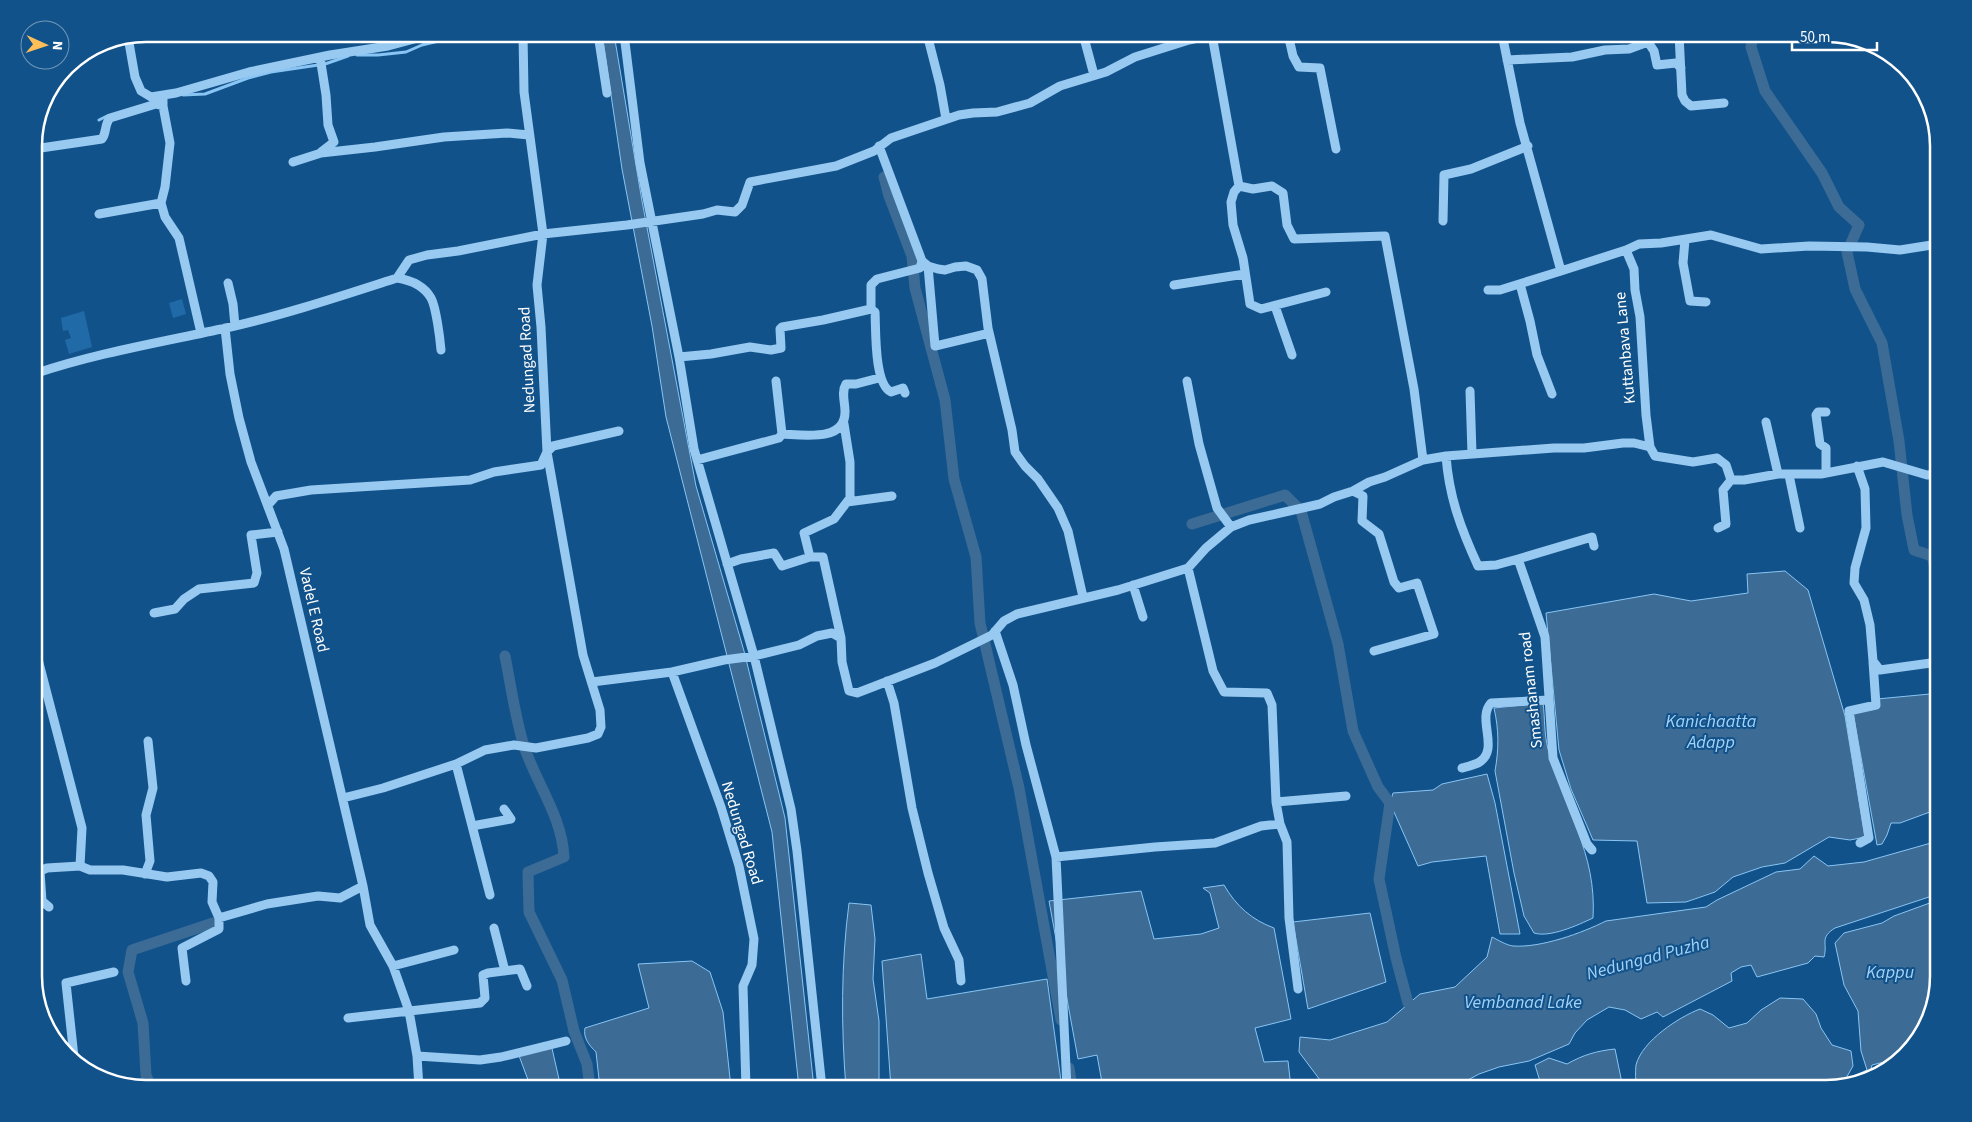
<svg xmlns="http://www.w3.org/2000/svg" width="1972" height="1122" font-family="'Source Sans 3',sans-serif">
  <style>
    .green { fill: #206aa8 }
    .water { fill: #3c6b95; stroke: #89c5f4 }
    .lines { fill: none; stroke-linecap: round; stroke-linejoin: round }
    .stream { stroke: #89c5f4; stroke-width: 3 }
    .canal { stroke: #3c6b95; stroke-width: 11 }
    .minor { stroke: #98c9f1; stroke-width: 9 }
    .labels { text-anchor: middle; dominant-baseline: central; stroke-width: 4; stroke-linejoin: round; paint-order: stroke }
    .street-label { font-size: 16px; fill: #fff; stroke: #12528a }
    .water-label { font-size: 18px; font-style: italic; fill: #a3d2f8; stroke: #12528a }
    .rim { fill: none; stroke: #fff; stroke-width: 2.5 }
  </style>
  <rect width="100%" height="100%" fill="#12528a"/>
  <!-- green -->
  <path class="green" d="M 182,299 L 186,314 L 173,318 L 169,303 Z
    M 84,311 L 92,347 L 69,354 L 65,340 L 71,338 L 68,330 L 63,331 L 61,318 Z"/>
  <!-- water -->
  <path class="water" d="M 602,34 L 614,34 L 642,201 L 696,486 L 744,651 L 785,818 L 814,1088 L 799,1088 L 772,832 L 666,417 L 652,326 L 622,169 Z
    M 1785,571 L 1808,590 L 1845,716 L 1865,837 L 1850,840 L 1829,837 L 1785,863 L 1762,867 L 1733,877 L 1715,892 L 1686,902 L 1647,903 L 1637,841 L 1593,840 L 1571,789 L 1559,750 L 1546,613 L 1654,594 L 1691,601 L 1748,593 L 1747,574 Z
    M 1930,694 L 1938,754 L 1938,809 L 1900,823 L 1891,823 L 1887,835 L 1882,844 L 1877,845 L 1853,713 L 1877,699 Z
    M 1543,703 C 1545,718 1544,734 1548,749 C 1564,810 1597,852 1593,918 C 1578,925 1550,938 1534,933 L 1524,916 L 1514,873 L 1495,771 C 1499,749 1499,730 1494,708 Z
    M 1487,774 L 1495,803 L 1520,934 L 1500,934 L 1486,856 L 1432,862 L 1418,866 L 1390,803 L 1393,793 L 1433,790 L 1442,784 Z
    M 1938,841 L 1938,894 L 1835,928 C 1819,938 1828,943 1824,957 L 1815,956 L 1808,963 L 1757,977 L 1751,965 L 1741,967 L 1731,973 L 1732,981 L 1663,1017 L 1657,1012 L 1641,1019 L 1625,1010 L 1609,1007 L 1587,1020 L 1575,1033 L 1569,1044 L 1529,1061 L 1499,1067 L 1479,1074 L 1453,1088 L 1320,1088 L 1320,1080 L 1299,1052 L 1300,1037 L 1330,1040 L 1387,1022 L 1420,994 L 1455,987 L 1487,957 L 1492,937 C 1498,940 1506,945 1513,946 C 1541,948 1582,933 1606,921 L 1706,907 L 1717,900 L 1776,872 L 1800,869 L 1814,856 L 1828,866 L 1864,862 Z
    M 1224,885 C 1236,906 1252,920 1274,928 L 1291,1019 L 1255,1028 L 1264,1062 L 1288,1061 L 1291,1088 L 1103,1088 L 1097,1055 L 1078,1059 L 1049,901 L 1141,891 L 1154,939 L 1201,934 L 1219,928 L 1210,893 L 1203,888 Z
    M 1938,900 L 1938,976 L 1923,1032 L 1896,1059 L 1872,1065 L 1871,1069 L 1889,1066 L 1882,1073 L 1826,1088 L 1636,1088 C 1636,1081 1635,1072 1636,1065 C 1642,1041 1679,1017 1700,1009 L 1713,1015 L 1729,1028 L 1747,1023 L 1761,1010 L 1780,998 L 1803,999 L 1816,1014 L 1821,1028 L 1832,1045 L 1851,1051 L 1853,1066 L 1845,1080 L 1867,1070 L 1861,1051 L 1858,1011 L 1844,985 L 1835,943 L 1844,933 L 1882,923 L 1894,916 Z
    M 849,903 L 871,905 L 875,939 L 873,979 L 879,1021 L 879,1088 L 846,1088 C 841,1027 841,964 849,903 Z
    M 1370,913 L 1386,982 L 1308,1009 L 1293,922 Z
    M 921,954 L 927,999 L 1047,979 L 1062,1088 L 891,1088 L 882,961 Z
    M 692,961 L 710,972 L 723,1012 L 731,1088 L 600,1088 L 596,1052 C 589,1045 583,1038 585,1028 L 649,1008 L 638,964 Z
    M 551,1044 L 561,1088 L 531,1088 L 518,1053 Z
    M 1615,1049 L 1623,1088 L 1542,1088 L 1535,1065 L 1549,1058 L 1567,1064 C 1583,1055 1596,1051 1615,1049 Z"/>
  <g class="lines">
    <!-- stream -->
    <path class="stream" d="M 357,55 L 378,55 L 406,52 L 422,45 L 468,34
      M 183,95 L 205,94 L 248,78 L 271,72 L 325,64 L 348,56
      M 99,120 L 107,116"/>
    <!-- canal -->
    <path class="canal" d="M 1753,34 L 1751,47 L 1765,91 L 1822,173 L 1839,207 L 1859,225 L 1847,252 L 1855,289 L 1882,343 L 1899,441 L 1907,515 L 1914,550 L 1932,556 L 1938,580
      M 884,177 L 889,196 L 912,256 L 915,288 L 945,400 L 954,479 L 976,557 L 980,623 L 1019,788 L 1061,1020
      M 1192,524 L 1285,495 L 1301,511 L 1338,644 L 1353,731 L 1378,787 L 1390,803 L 1379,879 L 1396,958 L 1408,1003
      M 505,656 C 511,686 515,717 524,746 C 536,783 562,816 564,857 L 528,872 L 529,912 L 562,980 L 574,1031 L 587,1064 L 590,1088
      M 1069,1068 L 1072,1088
      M 151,1088 L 146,1075 L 143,1023 L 128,972 L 132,950 L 213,923"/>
    <!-- minor -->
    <path class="minor" d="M 598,34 L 607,93
      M 624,34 L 640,163 L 679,357 L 694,449 L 754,656 L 791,809 L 797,851 L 822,1088
      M 927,34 L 940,85 L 946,119
      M 1083,34 L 1094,75
      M 1288,34 L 1293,56 L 1299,67 L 1320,68 L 1336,149
      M 1502,34 L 1520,123 L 1561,271 L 1626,250 L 1634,269 L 1635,290 L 1640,317 L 1646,415 L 1650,447 L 1655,456 L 1693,462 L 1717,458 L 1726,465 L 1731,480 L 1744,480 L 1778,474 L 1821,474 L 1883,462 L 1927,475 L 1938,474
      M 1679,34 L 1682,95 L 1685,101 L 1691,106 L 1724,103
      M 1212,35 L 1239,186
      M 128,37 L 135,77 L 141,91 L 151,97 L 176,93 L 249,72 L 330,55 L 388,46 L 433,34
      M 320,57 L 326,95 L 328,125 L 334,142 L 321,152
      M 1507,60 L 1572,57 L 1605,50 L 1629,49 L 1648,42 L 1654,51 L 1657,65 L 1676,63 L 1681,68
      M 163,96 L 163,106 L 170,143 L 165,187 L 161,203 L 165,217 L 179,238 L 201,333
      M 879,146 L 922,261 L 928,266 L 938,269 L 945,270 L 955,267 L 966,266 L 977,270 L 982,279 L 988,328 L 1012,430 L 1015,452 L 1025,466 L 1038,479 L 1058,508 L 1068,531 L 1083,597
      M 34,149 L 102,139 C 107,132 104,125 110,118 L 156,104 L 163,106
      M 293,162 L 321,153 L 375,147 L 444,137 L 507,133 L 529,135
      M 1239,186 L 1253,189 L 1272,186 L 1283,193 L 1287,225 L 1294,239 L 1385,236 L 1414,389 L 1423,460
      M 1239,186 L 1234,192 L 1231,202 L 1233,225 L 1243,258 L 1250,304 L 1261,309 L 1326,292
      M 99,214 L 161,203
      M 1443,221 L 1444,175 L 1471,169 L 1528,146
      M 1685,240 L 1683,263 L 1690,301 L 1706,302
      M 1626,250 L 1639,244 L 1661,243 L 1711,235 L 1761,249 L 1809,246 L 1867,247 L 1900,250 L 1938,244
      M 928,266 L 935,346 L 989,333
      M 397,278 C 410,280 424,286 431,298 C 436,307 440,338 441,350
      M 228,283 L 233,304 L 235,326
      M 1520,284 L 1530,321 L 1537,355 L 1552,394
      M 1174,285 L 1245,274
      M 1488,290 L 1500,290 L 1561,271
      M 1275,306 L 1292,355
      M 225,328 L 230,374 L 239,418 L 251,462 L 284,549 L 363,886 L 370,925 L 393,966 L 409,1011 L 417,1056 L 419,1088
      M 679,357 L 711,354 L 750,347 L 771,350 L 781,348 L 780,329 L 782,327 L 823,320 L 871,309
      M 34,374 C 96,353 162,342 226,328 C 284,315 341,296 397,278 L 409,260 L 427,255 L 458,251 L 543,234 L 627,225 L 703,214 L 717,210 L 735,212 L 742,205 L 750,182 L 836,166 L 874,151 L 891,138 L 959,115 L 973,113 L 997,112 L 1030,103 L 1060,86 L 1106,72 L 1135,57 L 1189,40 L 1216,34
      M 776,381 L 782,434
      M 1187,381 L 1199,444 L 1217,508 L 1231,527
      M 1470,391 L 1472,454
      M 905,393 L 903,388 L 891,392 C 874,384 876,330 875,312 L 871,309 L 871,285 L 877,279 L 920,268 L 922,261
      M 1826,412 L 1818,412 L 1816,415 L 1820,444 L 1826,448 L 1826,473
      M 1766,422 L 1778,474
      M 1446,456 C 1449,497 1461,529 1478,566 L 1496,565 L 1518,559 L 1545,637 L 1553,758 L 1587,844 L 1592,850
      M 697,460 L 779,438 L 782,434 C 804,435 846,442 845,411 C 845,402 841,392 846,384 L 856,384 L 879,378
      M 1857,466 L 1865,489 L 1866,528 L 1855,568 L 1854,583 L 1864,600 L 1870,625 L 1873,661 L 1880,670 L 1938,662
      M 1789,475 L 1800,528
      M 1353,491 L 1363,496 L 1362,521 L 1379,534 L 1394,582 L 1399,588 L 1417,583 L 1434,634 L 1374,651
      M 847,502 L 892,496
      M 268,505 L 276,496 L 311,490 L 470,480 L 494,472 L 541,465 L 547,452 L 553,446 L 619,431
      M 1718,528 L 1726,524 L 1723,490 L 1731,480
      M 810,557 L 823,557 L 841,638
      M 1518,559 L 1592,537 L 1594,546
      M 727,564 L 741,559 L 774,553 L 782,566 L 810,557 L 804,533 L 834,519 L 850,498 L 850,462 L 844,424
      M 1133,585 L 1143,617
      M 154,613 L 175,609 L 184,599 L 199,589 L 254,583 L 257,573 L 251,535 L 278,532
      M 995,631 L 1013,685 L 1026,745 L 1056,857 L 1155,847 L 1215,843 L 1261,826 L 1280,824 L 1276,802 L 1272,705 L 1267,693 L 1224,692 L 1213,671 L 1188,568
      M 34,644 L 82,828 L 80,866 L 90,870 L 123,870 L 167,877 L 201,873 L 209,876 L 213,882 L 212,902 L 219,918 L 267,904 L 318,896 L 340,898 L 363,886
      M 672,672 L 721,807 L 739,866 L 754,939 L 752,965 L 743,986 L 746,1088
      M 887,681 L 894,703 L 912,808 L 928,873 L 944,928 L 959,960 L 961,981
      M 592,682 L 672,672 L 724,660 L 754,656 L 799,645 L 817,636 L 832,633 L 841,638 L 842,662 L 849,691 L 857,693 L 935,663 L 992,635 L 1004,621 L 1017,614 L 1118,590 L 1188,568 L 1206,548 L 1231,527 L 1249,520 L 1320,504 L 1334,497 L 1353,491 L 1369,482 L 1385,477 L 1423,460 L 1446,456 L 1554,448 L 1584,448 L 1623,443 L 1634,443 L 1650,447
      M 456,764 L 490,895
      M 1462,768 C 1467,767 1473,765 1478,763 C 1501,750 1476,719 1491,703 L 1549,700
      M 343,798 L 383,788 L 456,764 L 485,750 L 514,745 L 536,748 L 588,738 L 598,734 L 601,727 L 600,710 L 583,655 L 547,452 L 541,327 L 537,285 L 543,234 L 524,92 L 523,34
      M 1276,802 L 1346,796
      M 1280,824 L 1287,842 L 1289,918 L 1298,989
      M 472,826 L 511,819 L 504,809
      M 1860,843 L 1869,838 L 1849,711 L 1876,705 L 1873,662
      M 1056,857 L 1067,1088
      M 34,871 L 40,871 L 47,868 L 80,866
      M 40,871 L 42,901 L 49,907
      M 145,874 L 150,861 L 146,815 L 153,788 L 148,741
      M 494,928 L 505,971
      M 393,966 L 454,950
      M 186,981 L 182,948 L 219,929 L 219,918
      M 348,1018 L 480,1003 L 485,998 L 483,975 L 488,973 L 520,969 L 527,986
      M 417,1056 L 480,1060 L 501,1057 L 566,1041
      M 74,1057 L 66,983 L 114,972"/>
  </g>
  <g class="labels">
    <!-- street labels -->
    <g class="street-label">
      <text transform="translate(1625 348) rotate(-95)">Kuttanbava Lane</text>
      <text transform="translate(527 360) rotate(-93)">Nedungad Road</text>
      <text transform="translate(314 610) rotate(77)">Vadel E Road</text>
      <text transform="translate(1531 690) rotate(-96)">Smashanam road</text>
      <text transform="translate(742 833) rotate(73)">Nedungad Road</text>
    </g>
    <!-- water labels -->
    <g class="water-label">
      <text x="1711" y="721">Kanichaatta<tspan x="1711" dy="21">Adapp</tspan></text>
      <text transform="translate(1648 958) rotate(-15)">Nedungad Puzha</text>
      <text x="1890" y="972">Kappu</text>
      <text x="1523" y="1002">Vembanad Lake</text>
    </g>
  </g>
  <!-- crop -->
  <path d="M0 0H1972V1122H0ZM146 42H1826A104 104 0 0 1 1930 146V976A104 104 0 0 1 1826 1080H146A104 104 0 0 1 42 976V146A104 104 0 0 1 146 42Z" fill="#12528a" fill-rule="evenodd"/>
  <path class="rim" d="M146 42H1826A104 104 0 0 1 1930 146V976A104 104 0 0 1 1826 1080H146A104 104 0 0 1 42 976V146A104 104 0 0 1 146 42Z"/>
  <!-- north arrow -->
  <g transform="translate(45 45) rotate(93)"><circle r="24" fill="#12528a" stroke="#7197b9"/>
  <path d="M0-4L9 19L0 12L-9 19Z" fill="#ffbf58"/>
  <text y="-8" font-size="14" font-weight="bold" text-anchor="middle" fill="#ffffff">N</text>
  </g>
  <!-- scale -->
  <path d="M1792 42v8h85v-8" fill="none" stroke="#ffffff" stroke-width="2.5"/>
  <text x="1800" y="42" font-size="15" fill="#ffffff" stroke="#12528a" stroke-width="4" paint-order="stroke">50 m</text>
</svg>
